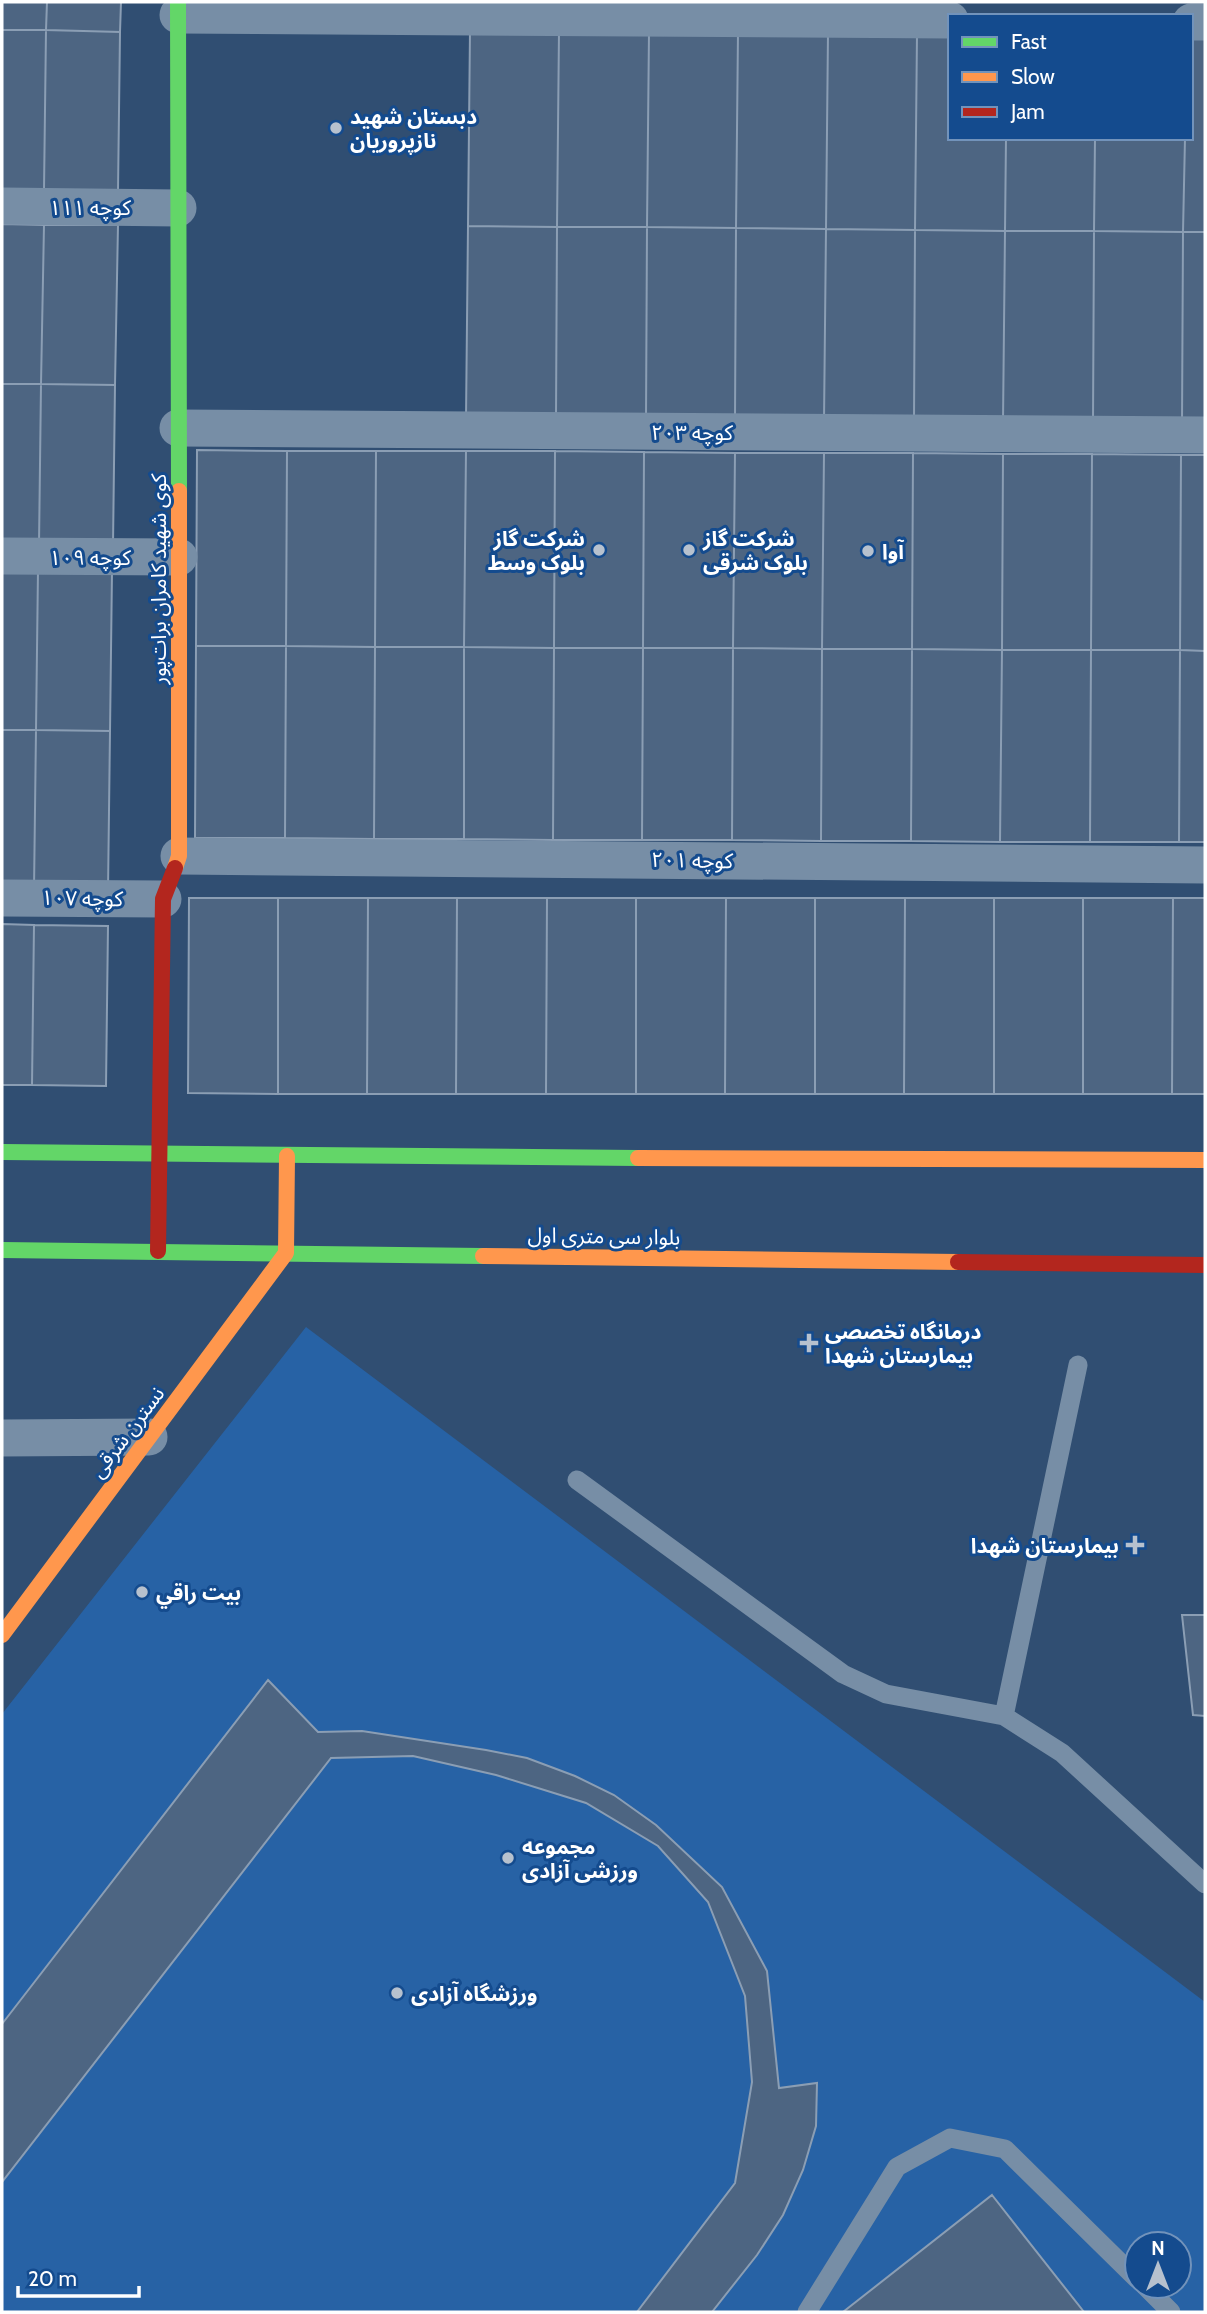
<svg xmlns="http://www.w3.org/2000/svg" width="1207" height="2314" font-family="Cabin,'Noto Sans Arabic',sans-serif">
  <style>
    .park { fill: #2762a5; fill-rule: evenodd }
    .building { fill: #4d6582; stroke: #8b9eb4; stroke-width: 2 }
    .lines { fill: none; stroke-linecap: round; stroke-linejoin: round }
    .lane { stroke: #778ea6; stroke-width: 19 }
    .street { stroke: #778ea6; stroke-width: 37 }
    .fast { stroke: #63d668; stroke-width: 16 }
    .slow { stroke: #ff974d; stroke-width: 16 }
    .jam { stroke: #b3261e; stroke-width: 16 }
    .poi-dot { fill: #b7c1ce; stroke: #144b8e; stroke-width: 2.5 }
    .labels { text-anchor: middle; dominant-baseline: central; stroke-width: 6; stroke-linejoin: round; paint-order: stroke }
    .poi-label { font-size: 21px; font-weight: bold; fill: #fff; stroke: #144b8e; text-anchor: start }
    .street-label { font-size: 21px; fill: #fff; stroke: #144b8e }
  </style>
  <rect width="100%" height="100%" fill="#304e72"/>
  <!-- park -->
  <path class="park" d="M 306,1327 L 1205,2002 L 1205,2312 L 2,2312 L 2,1714 ZM 1137,2244 L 1179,2244 L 1179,2286 L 1137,2286 Z"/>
  <!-- building -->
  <path class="building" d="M 2,2 L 47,2 L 46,30 L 2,30 Z
    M 47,2 L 121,2 L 120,32 L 46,30 Z
    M 2,30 L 46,30 L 44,190 L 2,190 Z
    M 46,30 L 120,32 L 118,191 L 44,190 Z
    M 470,30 L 559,31 L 557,227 L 468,226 Z
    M 559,31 L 649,32 L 647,227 L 557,227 Z
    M 649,32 L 738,32 L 736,228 L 647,227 Z
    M 738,32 L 828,33 L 826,229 L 736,228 Z
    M 828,33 L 917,34 L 915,230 L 826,229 Z
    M 917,34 L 950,34 L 950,138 L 1006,138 L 1005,231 L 915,230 Z
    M 1191,36 L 1205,36 L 1205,232 L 1183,232 L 1185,138 L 1191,138 Z
    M 1006,138 L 1095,138 L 1094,231 L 1005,231 Z
    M 1095,138 L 1185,138 L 1183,232 L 1094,231 Z
    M 2,224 L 44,225 L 41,384 L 2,384 Z
    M 44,225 L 118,225 L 115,385 L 41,384 Z
    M 468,226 L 557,227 L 556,418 L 466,418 Z
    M 557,227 L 647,227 L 646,419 L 556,418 Z
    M 647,227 L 736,228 L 735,420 L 646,419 Z
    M 736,228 L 826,229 L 824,421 L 735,420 Z
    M 826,229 L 915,230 L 914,422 L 824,421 Z
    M 915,230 L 1005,231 L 1003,422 L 914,422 Z
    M 1005,231 L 1094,231 L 1093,423 L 1003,422 Z
    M 1094,231 L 1183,232 L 1182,424 L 1093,423 Z
    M 1183,232 L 1205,232 L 1205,424 L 1182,424 Z
    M 2,384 L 41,384 L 39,545 L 2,544 Z
    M 41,384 L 115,385 L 113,545 L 39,545 Z
    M 197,450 L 287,451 L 286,646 L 196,646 Z
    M 287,451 L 376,451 L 375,647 L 286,646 Z
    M 376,451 L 466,451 L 464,647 L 375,647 Z
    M 466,451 L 555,451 L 554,648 L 464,647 Z
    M 555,451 L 644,452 L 643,648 L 554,648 Z
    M 644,452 L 735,453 L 733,648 L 643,648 Z
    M 735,453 L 824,453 L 822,649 L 733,648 Z
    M 824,453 L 913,453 L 912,649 L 822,649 Z
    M 913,453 L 1003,454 L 1002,650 L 912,649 Z
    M 1003,454 L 1092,454 L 1091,650 L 1002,650 Z
    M 1092,454 L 1181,455 L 1180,650 L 1091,650 Z
    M 1181,455 L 1205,455 L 1205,651 L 1180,650 Z
    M 2,570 L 38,570 L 36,730 L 2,730 Z
    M 38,570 L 112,571 L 110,731 L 36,730 Z
    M 196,646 L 286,646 L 285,838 L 195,838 Z
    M 286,646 L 375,647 L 374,839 L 285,838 Z
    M 375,647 L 464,647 L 464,839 L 374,839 Z
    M 464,647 L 554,648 L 553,840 L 464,839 Z
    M 554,648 L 643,648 L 642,840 L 553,840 Z
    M 643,648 L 733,648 L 732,840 L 642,840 Z
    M 733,648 L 822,649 L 821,841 L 732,840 Z
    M 822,649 L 912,649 L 911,841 L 821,841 Z
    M 912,649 L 1002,650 L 1000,842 L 911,841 Z
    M 1002,650 L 1091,650 L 1090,842 L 1000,842 Z
    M 1091,650 L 1180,650 L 1179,842 L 1090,842 Z
    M 1180,650 L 1205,651 L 1205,842 L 1179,842 Z
    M 2,730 L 36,730 L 34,890 L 2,890 Z
    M 36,730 L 110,731 L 108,891 L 34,890 Z
    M 189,898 L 278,898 L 278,1094 L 188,1093 Z
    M 278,898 L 368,898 L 367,1094 L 278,1094 Z
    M 368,898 L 457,898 L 456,1094 L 367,1094 Z
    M 457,898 L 547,898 L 546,1094 L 456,1094 Z
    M 547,898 L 636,898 L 636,1094 L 546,1094 Z
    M 636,898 L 726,898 L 725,1094 L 636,1094 Z
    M 726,898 L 815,898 L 815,1094 L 725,1094 Z
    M 815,898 L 905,898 L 904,1094 L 815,1094 Z
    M 905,898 L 994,898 L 994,1094 L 904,1094 Z
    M 994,898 L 1083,898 L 1083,1094 L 994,1094 Z
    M 1083,898 L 1173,898 L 1172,1094 L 1083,1094 Z
    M 1173,898 L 1205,898 L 1205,1094 L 1172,1094 Z
    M 2,924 L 34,925 L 32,1085 L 2,1085 Z
    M 34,925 L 108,926 L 106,1086 L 32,1085 Z
    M 1182,1615 L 1205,1615 L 1205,1716 L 1193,1715 Z
    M 268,1680 L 318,1732 L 362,1731 L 486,1750 L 527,1758 L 575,1776 L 614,1795 L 656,1825 L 722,1887 L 767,1971 L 779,2088 L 817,2083 L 816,2126 L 803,2170 L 783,2215 L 757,2255 L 712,2312 L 637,2312 L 735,2183 L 752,2082 L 745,1996 L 708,1902 L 658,1846 L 586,1803 L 496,1775 L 413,1756 L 331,1758 L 2,2182 L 2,2024 Z
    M 992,2195 L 1084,2312 L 843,2312 Z"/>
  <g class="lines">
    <!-- lane -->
    <path class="lane" d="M 577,1480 L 843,1674 L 886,1694 L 1004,1716 L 1062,1753 L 1205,1884
      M 1004,1716 L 1078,1365
      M 1145,2286 L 1171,2312
      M 807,2312 L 897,2167 L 950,2138 L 1005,2149 L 1137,2279"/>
    <!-- street -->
    <path class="street" d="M 178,15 L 950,20
      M 1191,22 L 1205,22
      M 2,206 L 178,208
      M 178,428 L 1205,435
      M 2,556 L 179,557
      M 179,856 L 1205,865
      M 2,898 L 163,899
      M 2,1438 L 149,1437"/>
    <!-- fast -->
    <path class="fast" d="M 178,2 L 179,491
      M 2,1152 L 638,1158
      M 2,1250 L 483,1256"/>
    <!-- slow -->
    <path class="slow" d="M 175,868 L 179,856 L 179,491
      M 638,1158 L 1205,1160
      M 483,1256 L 958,1262
      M 2,1635 L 286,1253 L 287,1156"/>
    <!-- jam -->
    <path class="jam" d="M 158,1251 L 163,899 L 175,868
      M 958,1262 L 1205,1265"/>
  </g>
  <!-- markers -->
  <g class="poi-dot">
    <circle cx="336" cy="128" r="7"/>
    <circle cx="599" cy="550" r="7"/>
    <circle cx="689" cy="550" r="7"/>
    <circle cx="868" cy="551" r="7"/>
    <path d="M805.5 1332.5h7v7h7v7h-7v7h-7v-7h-7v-7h7z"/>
    <path d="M1131.5 1534.5h7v7h7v7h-7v7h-7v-7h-7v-7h7z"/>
    <circle cx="142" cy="1592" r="7"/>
    <circle cx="508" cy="1858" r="7"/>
    <circle cx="397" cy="1993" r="7"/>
  </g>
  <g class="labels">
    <!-- poi labels -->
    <g class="poi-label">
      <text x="350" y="116">دبستان شهید<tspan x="350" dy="24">نازپروریان</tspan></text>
      <text x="585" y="538" text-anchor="end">شرکت گاز<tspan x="585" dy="24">بلوک وسط</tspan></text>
      <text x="703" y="538">شرکت گاز<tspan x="703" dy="24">بلوک شرقی</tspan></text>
      <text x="882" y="551">آوا</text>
      <text x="825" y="1331">درمانگاه تخصصی<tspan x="825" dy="24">بیمارستان شهدا</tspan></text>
      <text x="1119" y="1545" text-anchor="end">بیمارستان شهدا</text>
      <text x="156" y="1592">بيت راقي</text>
      <text x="522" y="1846">مجموعه<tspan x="522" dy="24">ورزشی آزادی</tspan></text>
      <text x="411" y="1993">ورزشگاه آزادی</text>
    </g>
    <!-- street labels -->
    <g class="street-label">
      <text x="90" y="207">کوچه ۱۱۱</text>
      <text x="692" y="432">کوچه ۲۰۳</text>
      <text x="90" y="557">کوچه ۱۰۹</text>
      <text transform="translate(158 579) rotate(-90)">کوی شهید کامران برات‌پور</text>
      <text transform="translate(692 860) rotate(1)">کوچه ۲۰۱</text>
      <text transform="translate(82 898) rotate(1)">کوچه ۱۰۷</text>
      <text transform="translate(604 1236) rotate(1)">بلوار سی متری اول</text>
      <text transform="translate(127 1432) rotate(-53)">نسترن شرقی</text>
    </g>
  </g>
  <!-- border -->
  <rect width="1207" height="2314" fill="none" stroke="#ffffff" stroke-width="7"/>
  <!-- legend -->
  <rect x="948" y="14" width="245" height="126" fill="#144b8e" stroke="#7293bb" stroke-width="2"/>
  <rect x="962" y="37" width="35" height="10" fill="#63d668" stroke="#7293bb" stroke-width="2"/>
  <text x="1011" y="49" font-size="21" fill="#ffffff">Fast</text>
  <rect x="962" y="72" width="35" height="10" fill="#ff974d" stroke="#7293bb" stroke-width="2"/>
  <text x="1011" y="84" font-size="21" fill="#ffffff">Slow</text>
  <rect x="962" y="107" width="35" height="10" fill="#b3261e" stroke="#7293bb" stroke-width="2"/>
  <text x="1011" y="119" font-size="21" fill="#ffffff">Jam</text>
  <!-- north arrow -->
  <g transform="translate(1158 2265)"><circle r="33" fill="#144b8e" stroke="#7293bb" stroke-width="2"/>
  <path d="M0-5L12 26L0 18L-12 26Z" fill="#b7c1ce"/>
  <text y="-10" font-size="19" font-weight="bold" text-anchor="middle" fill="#ffffff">N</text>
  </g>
  <!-- scale -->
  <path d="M18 2286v10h121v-10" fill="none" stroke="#ffffff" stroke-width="3.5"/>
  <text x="28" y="2286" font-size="21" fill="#ffffff" stroke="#144b8e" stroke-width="5" paint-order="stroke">20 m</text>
</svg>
